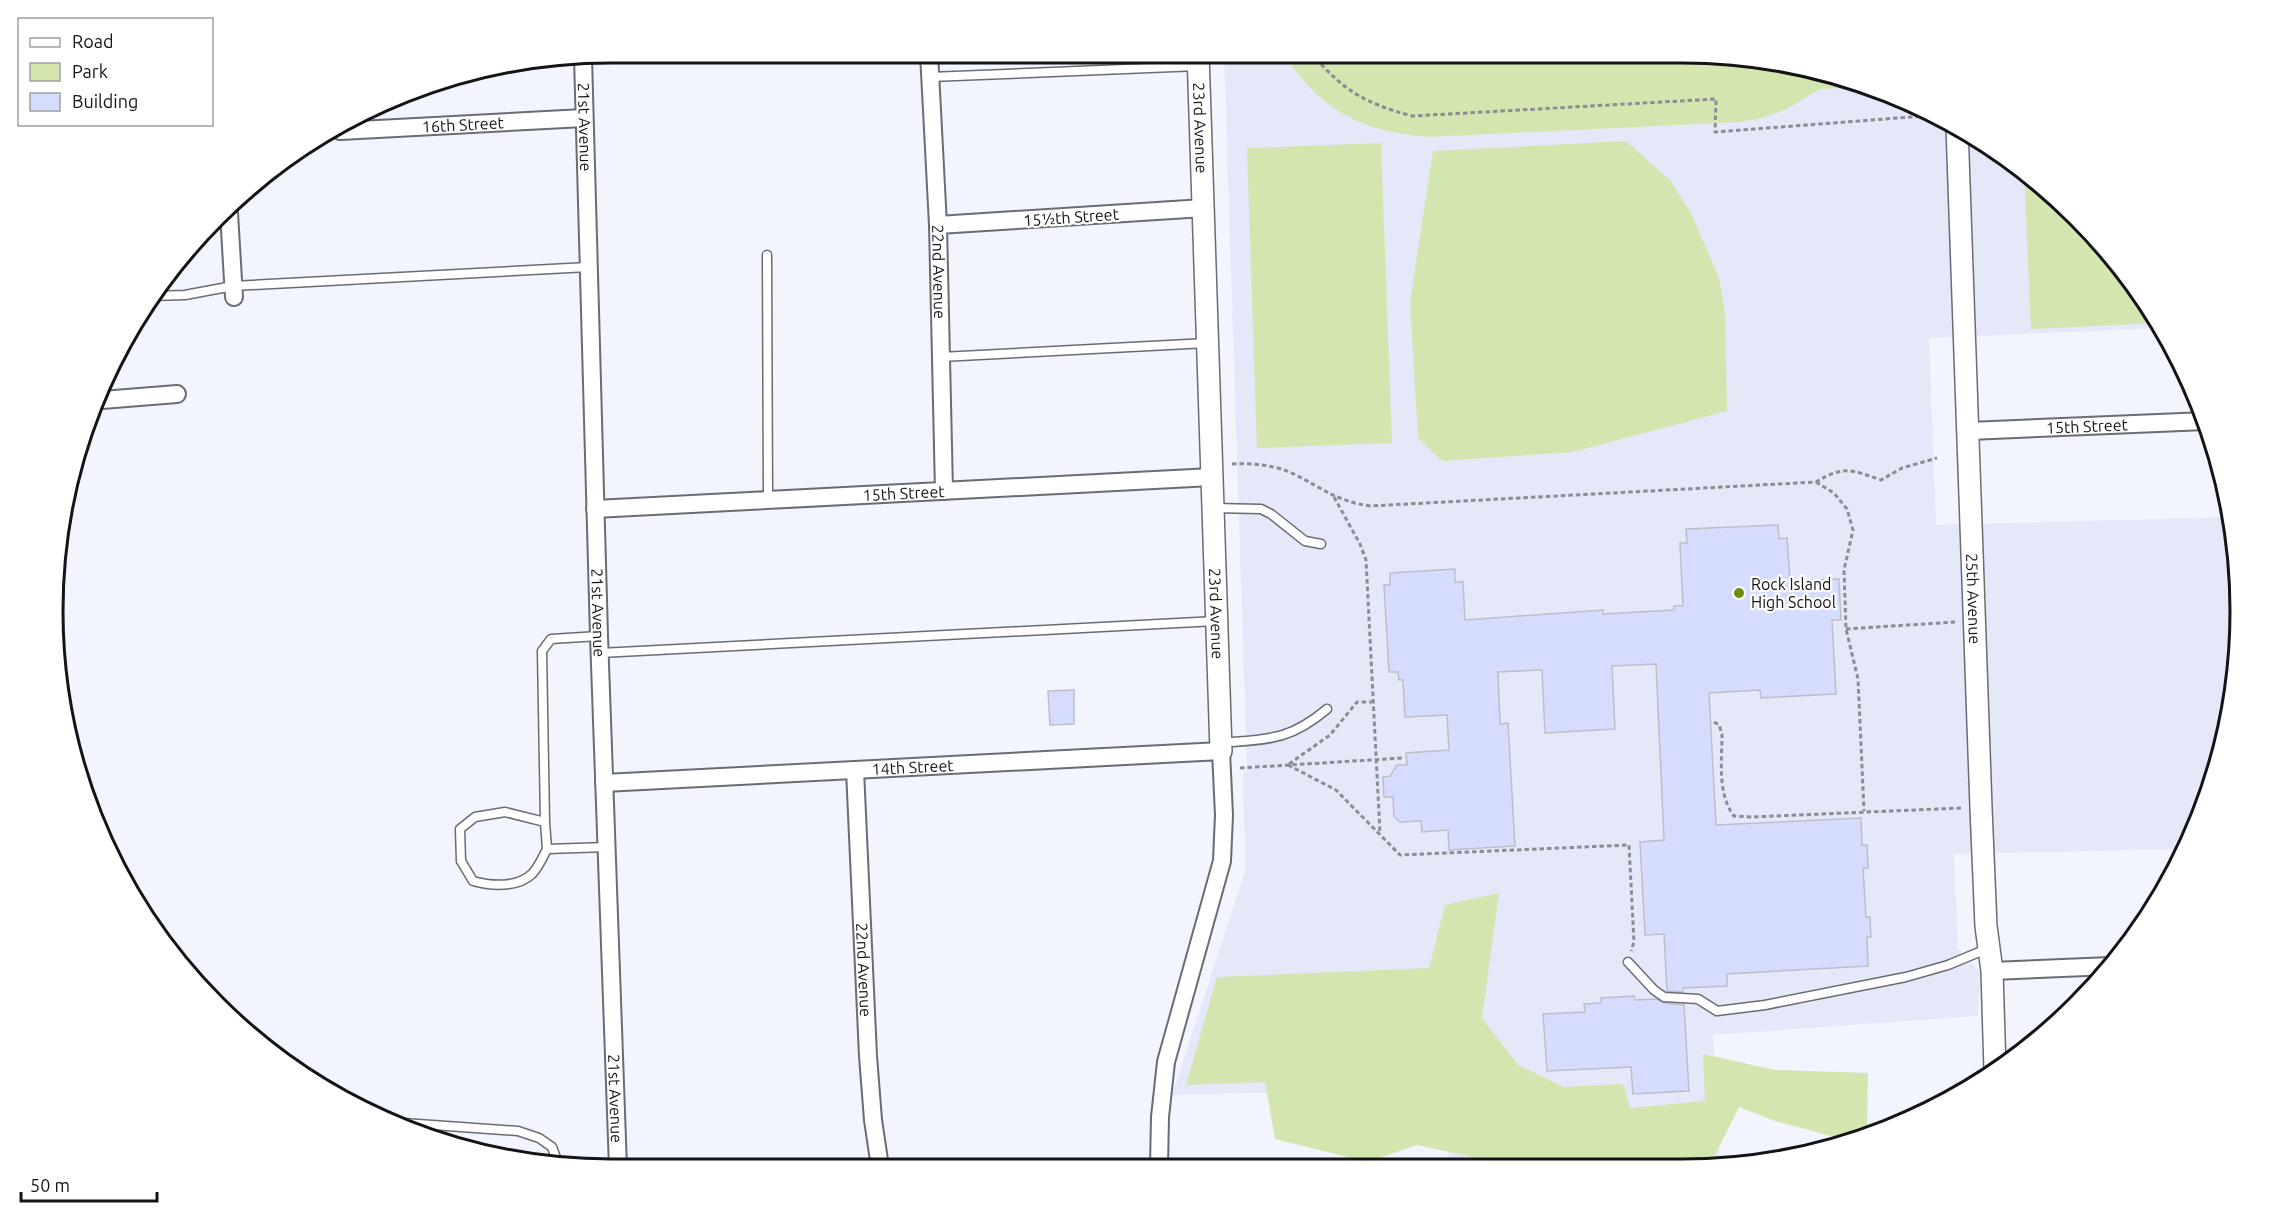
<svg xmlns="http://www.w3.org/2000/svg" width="2293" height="1222" font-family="Ubuntu,sans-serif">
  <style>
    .built { fill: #e5e8f9 }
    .green { fill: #d4e6b0 }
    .building { fill: #d6dcfd; stroke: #bdbfc8; stroke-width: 1.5 }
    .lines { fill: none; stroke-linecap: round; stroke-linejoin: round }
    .service-casing { stroke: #6a6c74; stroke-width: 11 }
    .minor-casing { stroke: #6a6c74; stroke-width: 20 }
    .tertiary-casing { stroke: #6a6c74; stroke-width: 24 }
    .path { stroke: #8c8d94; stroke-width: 3; stroke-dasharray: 4.5 3; stroke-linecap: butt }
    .service { stroke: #fff; stroke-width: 8 }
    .minor { stroke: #fff; stroke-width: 16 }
    .tertiary { stroke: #fff; stroke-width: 21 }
    .poi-dot { fill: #6c8c0f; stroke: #fff; stroke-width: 2 }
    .labels { text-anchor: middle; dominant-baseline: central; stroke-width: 4.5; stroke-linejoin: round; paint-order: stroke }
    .street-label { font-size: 16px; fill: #141417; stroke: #fff }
    .poi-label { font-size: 16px; fill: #141417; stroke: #fff; text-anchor: start }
    .rim { fill: none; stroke: #141417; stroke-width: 3 }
  </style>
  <rect width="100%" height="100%" fill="#f2f4fe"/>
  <!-- built -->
  <path class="built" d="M 1224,53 L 1718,54 L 1827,72 L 1929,110 L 2022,168 L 2102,243 L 2163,328 L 1929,338 L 1936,525 L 2231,517 L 2236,538 L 2239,648 L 2221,756 L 2186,849 L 1954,854 L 1958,948 L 1980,972 L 1978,1016 L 1713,1035 L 1720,1165 L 1449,1166 L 1446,1088 L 1172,1095 L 1245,872 L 1245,862 L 1243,774 L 1247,770 Z"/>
  <!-- green -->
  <path class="green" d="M 1284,53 L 1718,54 L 1827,72 L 1867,87 L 1820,89 L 1787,109 L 1762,118 L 1739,122 L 1429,137 C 1363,132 1319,111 1284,53 Z
    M 1626,141 L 1670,180 L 1692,215 L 1719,278 L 1725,313 L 1727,411 L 1573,452 L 1442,461 L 1418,438 L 1410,302 L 1433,151 Z
    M 1381,143 L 1392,443 L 1257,448 L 1247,148 Z
    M 2024,170 L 2102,243 L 2160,323 L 2031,329 Z
    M 1499,893 L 1482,1018 L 1518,1065 L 1564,1087 L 1623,1084 L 1630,1108 L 1705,1101 L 1703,1054 L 1775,1070 L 1868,1073 L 1867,1135 L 1846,1140 L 1775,1121 L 1739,1107 L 1710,1165 L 1510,1165 L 1417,1145 L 1368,1162 L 1275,1139 L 1265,1082 L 1186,1085 L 1217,977 L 1429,968 L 1445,905 Z"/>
  <!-- building -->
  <path class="building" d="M 1778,525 L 1779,539 L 1787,538 L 1790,581 L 1839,579 L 1841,620 L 1832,620 L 1836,694 L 1761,698 L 1760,690 L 1709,693 L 1716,825 L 1861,818 L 1862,845 L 1867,845 L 1868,868 L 1863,868 L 1866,917 L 1870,917 L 1871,937 L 1867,937 L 1868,966 L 1727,974 L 1727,986 L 1683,988 L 1683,992 L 1667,991 L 1664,934 L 1645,935 L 1640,842 L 1664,840 L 1656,664 L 1612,666 L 1615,729 L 1545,733 L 1542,670 L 1498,672 L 1500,724 L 1508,723 L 1515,846 L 1449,850 L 1448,830 L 1422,832 L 1421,821 L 1400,822 L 1394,817 L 1393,797 L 1384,797 L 1383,777 L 1390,776 L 1397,765 L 1407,765 L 1406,753 L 1449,750 L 1447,715 L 1405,717 L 1403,680 L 1399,680 L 1398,672 L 1389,672 L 1384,585 L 1390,585 L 1390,573 L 1455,569 L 1455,582 L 1463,582 L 1465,620 L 1603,610 L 1603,614 L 1674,610 L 1674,606 L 1683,606 L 1680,543 L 1687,543 L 1686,529 Z
    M 1074,690 L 1074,724 L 1050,725 L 1048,691 Z
    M 1634,996 L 1635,1000 L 1656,999 L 1664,1003 L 1684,1005 L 1689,1091 L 1633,1094 L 1631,1067 L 1547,1071 L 1543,1014 L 1585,1012 L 1584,1004 L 1601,1003 L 1601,998 Z"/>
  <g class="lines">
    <!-- service casing -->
    <g class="service-casing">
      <path id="service" d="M 930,77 L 1198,66
        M 767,255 L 768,500
        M 151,296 L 185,295 L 233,286 L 588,267
        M 941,357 L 1207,343
        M 1213,508 L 1261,509 L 1271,514 L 1305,541 L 1321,544
        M 599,636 L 551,639 L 542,651 L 545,822 L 547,849 L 607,847
        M 600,653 L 1216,621
        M 1221,743 C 1268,739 1289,741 1327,709
        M 545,822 L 505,812 L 475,817 L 460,829 L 461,861 L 473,881 C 491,886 517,888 532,874 C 538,868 543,857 547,849
        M 1628,962 L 1654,990 L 1664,997 L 1698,999 L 1717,1011 L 1765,1005 L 1906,977 L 1948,965 L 1989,948
        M 390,1122 L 518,1131 L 539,1138 L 552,1147 L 559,1166"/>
    </g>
    <!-- minor casing -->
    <g class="minor-casing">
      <g id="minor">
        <path id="s1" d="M 929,53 L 938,225 L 944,491"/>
        <path id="s2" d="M 583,57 L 599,636 L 618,1168"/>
        <path id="s3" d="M 340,131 L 584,118"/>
        <path d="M 229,213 L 234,297"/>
        <path d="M 938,225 L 1204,208"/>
        <path d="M 102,400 L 177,394"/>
        <path id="s4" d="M 1969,431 L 2206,421"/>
        <path id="s5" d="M 595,509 L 1212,477"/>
        <path id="s6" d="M 855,770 L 868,1056 L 873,1120 L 880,1167"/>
        <path id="s7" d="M 604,783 L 1221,751 L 1224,815 L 1222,861 L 1166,1062 L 1160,1117 L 1159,1167"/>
        <path d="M 1992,971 L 2111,966"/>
      </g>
    </g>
    <!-- tertiary casing -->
    <g class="tertiary-casing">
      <g id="tertiary">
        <path id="s8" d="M 1198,53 L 1221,751"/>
        <path id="s9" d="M 1957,127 L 1981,808 L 1986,926 L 1992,971 L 1995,1070"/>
      </g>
    </g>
    <!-- path -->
    <path class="path" d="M 1311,53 C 1344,91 1364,103 1412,116 L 1716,99 L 1715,132 L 1937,115
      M 1232,464 C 1254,463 1276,465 1296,475 C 1325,490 1337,501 1370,506 L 1816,482 C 1844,465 1852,470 1881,480 L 1902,468 L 1937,458
      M 1816,482 L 1834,493 L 1847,509 L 1853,530 L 1844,570 L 1846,629 L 1858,679 L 1864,811
      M 1334,497 L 1360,544 L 1366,560 L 1380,833
      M 1846,629 L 1955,622
      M 1714,722 L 1719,725 L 1722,734 C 1722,760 1717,794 1734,816 L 1752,817 L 1961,808
      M 1289,764 L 1330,735 L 1357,702 L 1373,702
      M 1288,765 L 1336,790 L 1400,855 L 1629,845 L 1634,942 L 1631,951
      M 1240,768 L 1403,758"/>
    <!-- service -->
    <use href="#service" class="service"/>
    <!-- minor -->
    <use href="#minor" class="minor"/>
    <!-- tertiary -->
    <use href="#tertiary" class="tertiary"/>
  </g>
  <!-- markers -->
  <circle class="poi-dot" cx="1739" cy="593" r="6"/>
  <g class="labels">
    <!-- street labels -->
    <g class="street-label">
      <text stroke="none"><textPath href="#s3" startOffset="123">16th Street</textPath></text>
      <text stroke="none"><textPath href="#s2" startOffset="70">21st Avenue</textPath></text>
      <text stroke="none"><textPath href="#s8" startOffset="75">23rd Avenue</textPath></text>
      <text transform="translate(1071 217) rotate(-4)">15½th Street</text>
      <text stroke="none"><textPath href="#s1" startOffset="219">22nd Avenue</textPath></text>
      <text stroke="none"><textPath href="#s4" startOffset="118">15th Street</textPath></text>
      <text stroke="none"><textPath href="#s5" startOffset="309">15th Street</textPath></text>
      <text stroke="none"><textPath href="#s9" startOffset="472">25th Avenue</textPath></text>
      <text stroke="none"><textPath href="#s2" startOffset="556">21st Avenue</textPath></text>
      <text stroke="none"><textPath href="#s8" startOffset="561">23rd Avenue</textPath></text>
      <text stroke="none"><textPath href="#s7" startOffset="309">14th Street</textPath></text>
      <text stroke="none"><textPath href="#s6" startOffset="200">22nd Avenue</textPath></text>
      <text stroke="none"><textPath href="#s2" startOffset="1042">21st Avenue</textPath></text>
    </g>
    <!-- poi labels -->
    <g class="poi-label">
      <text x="1751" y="584">Rock Island<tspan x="1751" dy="18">High School</tspan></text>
    </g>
  </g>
  <!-- crop -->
  <path d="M0 0H2293V1222H0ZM611 63H1682A548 548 0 0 1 2230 611V611A548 548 0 0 1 1682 1159H611A548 548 0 0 1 63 611V611A548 548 0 0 1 611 63Z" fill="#fff" fill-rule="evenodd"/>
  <path class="rim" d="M611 63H1682A548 548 0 0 1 2230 611V611A548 548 0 0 1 1682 1159H611A548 548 0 0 1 63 611V611A548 548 0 0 1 611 63Z"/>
  <!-- legend -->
  <rect x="18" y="18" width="195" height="108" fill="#ffffff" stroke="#a1a1a2" stroke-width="1.5"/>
  <rect x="30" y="38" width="30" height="9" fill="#ffffff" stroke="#a1a1a2" stroke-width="1.5"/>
  <text x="72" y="48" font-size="18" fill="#141417">Road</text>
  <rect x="30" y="63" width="30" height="18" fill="#d4e6b0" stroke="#a1a1a2" stroke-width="1.5"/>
  <text x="72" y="78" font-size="18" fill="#141417">Park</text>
  <rect x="30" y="93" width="30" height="18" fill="#d6dcfd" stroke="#a1a1a2" stroke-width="1.5"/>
  <text x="72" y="108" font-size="18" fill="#141417">Building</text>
  <!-- scale -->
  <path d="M21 1192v9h136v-9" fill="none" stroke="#141417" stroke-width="3"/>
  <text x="30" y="1192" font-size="18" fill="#141417" stroke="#ffffff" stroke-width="4.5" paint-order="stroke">50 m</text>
</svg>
